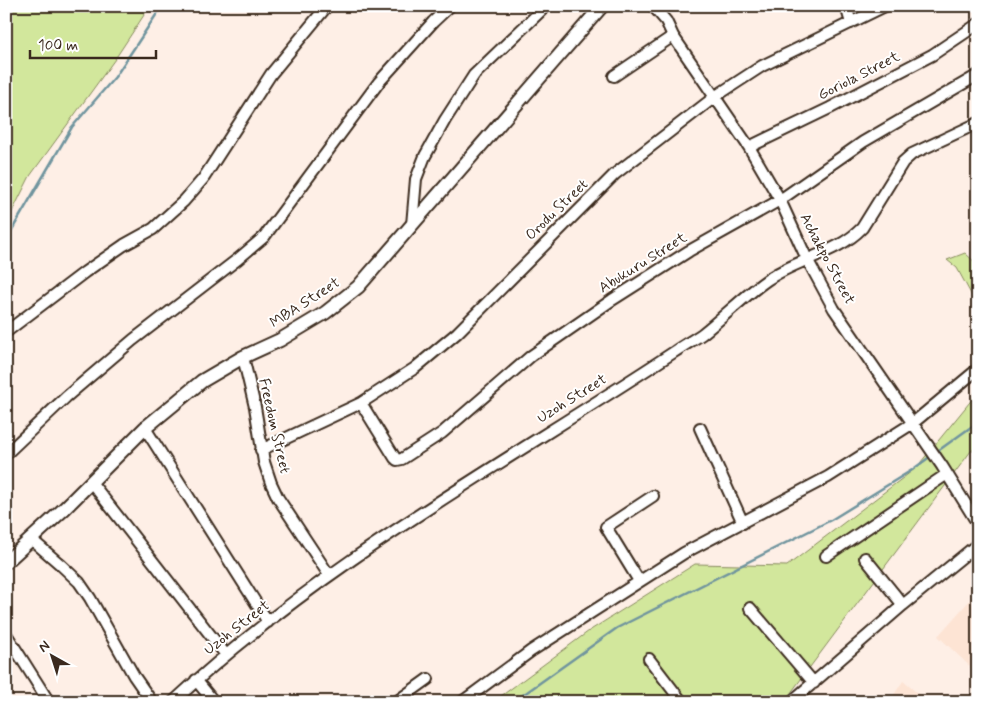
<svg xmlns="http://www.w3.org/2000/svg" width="984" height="708" font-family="Mynerve,sans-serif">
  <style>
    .built { fill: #fde4d4 }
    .green { fill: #d2e79c; stroke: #86885d }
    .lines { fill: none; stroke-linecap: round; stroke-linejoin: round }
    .stream { stroke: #6f949e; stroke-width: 2.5 }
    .minor-casing { stroke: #3b2a1e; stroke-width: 14 }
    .tertiary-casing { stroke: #3b2a1e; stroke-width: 16 }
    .minor { stroke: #fff; stroke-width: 10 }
    .tertiary { stroke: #fff; stroke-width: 12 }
    .labels { text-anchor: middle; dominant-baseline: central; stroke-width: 4; stroke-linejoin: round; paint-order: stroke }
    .street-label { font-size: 15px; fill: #3b2a1e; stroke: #fff }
  </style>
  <rect width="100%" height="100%" fill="#feefe6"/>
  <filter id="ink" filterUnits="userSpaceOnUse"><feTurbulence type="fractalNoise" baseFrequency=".02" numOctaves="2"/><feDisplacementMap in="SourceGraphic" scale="10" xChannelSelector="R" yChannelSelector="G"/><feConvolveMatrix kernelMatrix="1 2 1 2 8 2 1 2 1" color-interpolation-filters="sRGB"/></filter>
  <g filter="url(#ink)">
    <!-- built -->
    <path class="built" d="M 978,591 L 978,674 L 938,636 Z
      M 903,681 L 928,702 L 889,702 Z"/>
    <!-- green -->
    <path class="green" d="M 6,6 L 150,6 L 115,59 L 30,176 L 6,224 Z
      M 965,253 L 978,265 L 978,307 L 957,268 L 947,260 Z
      M 978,380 L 978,447 L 971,451 L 784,702 L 493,702 L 589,631 L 695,564 L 787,566 L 916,468 L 974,397 Z"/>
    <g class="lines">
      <!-- stream -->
      <path class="stream" d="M 6,240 L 72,127 L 115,77 L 162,6
        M 935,453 L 978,422
        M 513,702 L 617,628 L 831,520 L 912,470 L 931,456"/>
      <!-- minor casing -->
      <g class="minor-casing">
        <path id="minor" d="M 653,6 L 666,21 L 673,36 L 749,147 L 780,200 L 807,259 L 834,309 L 942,466 L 978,524
          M 846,6 L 851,23
          M 614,76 L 673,36
          M 749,147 L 830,108 L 932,55 L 978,24
          M 412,225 L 416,179 L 425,156 L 445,120 L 474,75 L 546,6
          M 6,332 L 85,272 L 124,245 L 153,229 L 184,201 L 203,179 L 271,74 L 327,6
          M 243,357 L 255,407 L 264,462 L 271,483 L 278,498 L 329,575
          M 361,403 L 395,458 L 397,460 L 402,459 L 442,433 L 531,356 L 612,300 L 689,251 L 780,200 L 863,142 L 978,75
          M 145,428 L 268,622
          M 700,428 L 743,523
          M 261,450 L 361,403 L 415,368 L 457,333 L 615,174 L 716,96 L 762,66 L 885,6
          M 6,454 L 66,397 L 133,340 L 238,259 L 264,237 L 379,82 L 433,22 L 450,6
          M 91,482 L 226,655
          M 31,539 L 61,565 L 79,582 L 90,598 L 134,676 L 152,702
          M 826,556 L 947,474
          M 865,558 L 903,605
          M 639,581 L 606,527 L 653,496
          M 750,608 L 814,683
          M 6,634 L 49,702
          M 649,659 L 682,702
          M 196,680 L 214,702
          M 173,702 C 323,562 504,464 674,352 C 683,346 693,340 702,334 C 724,317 744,296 767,280 C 796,259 837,254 862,228 L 903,162 L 912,154 L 978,123
          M 396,702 L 428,679
          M 462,702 L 531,651 L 684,553 L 828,477 L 913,423 L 978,369
          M 791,702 L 903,605 L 978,544"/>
      </g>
      <!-- tertiary casing -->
      <g class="tertiary-casing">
        <path id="tertiary" d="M 6,562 L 65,508 L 145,428 L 202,381 L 243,357 L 280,340 L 325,313 L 358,287 L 602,6"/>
      </g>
      <!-- minor -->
      <use href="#minor" class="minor"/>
      <!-- tertiary -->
      <use href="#tertiary" class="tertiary"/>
    </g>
  </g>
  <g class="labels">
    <!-- street labels -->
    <g class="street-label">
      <text transform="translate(859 76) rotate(-27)">Goriola Street</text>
      <text transform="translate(557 210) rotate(-44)">Orodu Street</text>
      <text transform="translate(827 259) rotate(62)">Achakpo Street</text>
      <text transform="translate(643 263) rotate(-32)">Abukuru Street</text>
      <text transform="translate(305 303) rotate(-33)">MBA Street</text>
      <text transform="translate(572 399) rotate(-32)">Uzoh Street</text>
      <text transform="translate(274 426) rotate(77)">Freedom Street</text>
      <text transform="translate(237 628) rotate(-38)">Uzoh Street</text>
    </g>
  </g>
  <!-- margin -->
  <rect width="984" height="708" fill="none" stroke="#fff" stroke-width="25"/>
  <rect x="12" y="12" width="959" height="683" fill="none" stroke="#3b2a1e" stroke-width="2" filter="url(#ink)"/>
  <!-- north arrow -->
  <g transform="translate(52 656) rotate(321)" stroke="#ffffff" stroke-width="4" paint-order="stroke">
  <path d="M0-4L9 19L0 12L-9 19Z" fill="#3b2a1e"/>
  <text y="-8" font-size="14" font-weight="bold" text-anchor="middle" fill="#3b2a1e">N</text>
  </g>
  <!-- scale -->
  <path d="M30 50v8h126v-8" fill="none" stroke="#3b2a1e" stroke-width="2.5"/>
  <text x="38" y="50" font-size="15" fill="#3b2a1e" stroke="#ffffff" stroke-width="4" paint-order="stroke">100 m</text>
</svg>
